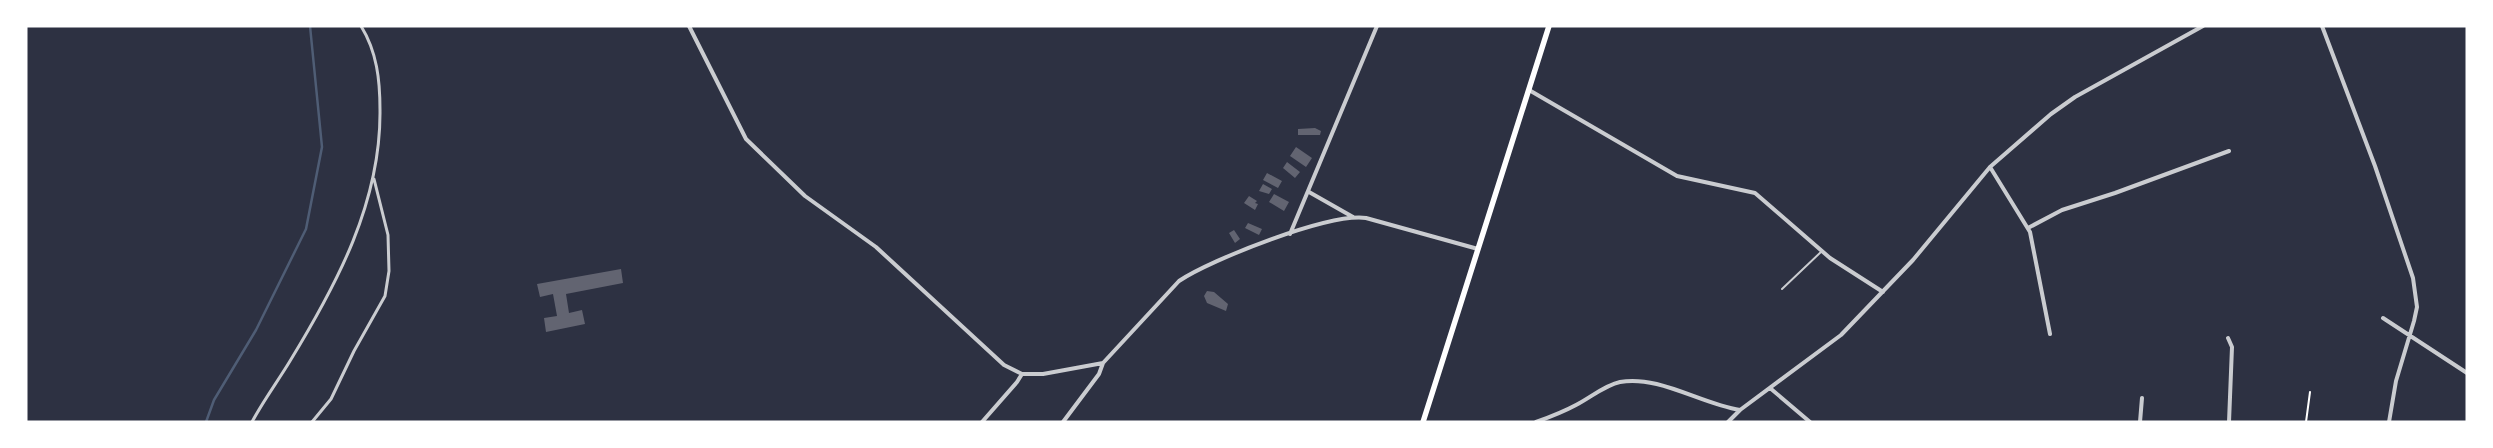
<svg xmlns="http://www.w3.org/2000/svg" width="2493" height="448" font-family="'Source Serif 4',serif">
  <style>
    .lines { fill: none; stroke-linecap: round; stroke-linejoin: round }
    .stream { stroke: #4f5d75; stroke-width: 2.5 }
    .building { fill: #626471 }
    .path { stroke: #fff; stroke-width: 2 }
    .service { stroke: #caccd0; stroke-width: 2 }
    .pedestrian { stroke: #caccd0; stroke-width: 3 }
    .minor { stroke: #caccd0; stroke-width: 4 }
    .secondary { stroke: #fff; stroke-width: 5.5 }
  </style>
  <rect width="100%" height="100%" fill="#2d3142"/>
  <g class="lines">
    <!-- stream -->
    <path class="stream" d="M 206,422 L 214,400 L 256,330 L 306,229 L 322,147 L 310,26"/>
  </g>
  <!-- building -->
  <path class="building" d="M 1315,128 L 1321,131 L 1320,135 L 1298,135 L 1298,129 Z
    M 1296,147 L 1312,158 L 1306,167 L 1290,156 Z
    M 1287,162 L 1300,172 L 1295,178 L 1283,168 Z
    M 1267,173 L 1282,181 L 1278,188 L 1263,180 Z
    M 1263,184 L 1272,189 L 1269,194 L 1259,191 Z
    M 1274,194 L 1289,202 L 1284,211 L 1269,202 Z
    M 1249,196 L 1257,201 L 1255,203 L 1258,204 L 1255,210 L 1244,203 Z
    M 1248,223 L 1262,229 L 1259,235 L 1245,228 Z
    M 1234,230 L 1240,239 L 1235,243 L 1229,233 Z
    M 621,269 L 623,283 L 566,294 L 569,313 L 582,310 L 585,324 L 546,332 L 544,318 L 557,316 L 553,294 L 540,297 L 537,284 Z
    M 1207,291 L 1214,292 L 1228,304 L 1226,311 L 1207,303 L 1204,296 Z"/>
  <g class="lines">
    <!-- path -->
    <path class="path" d="M 2306,422 L 2310,392"/>
    <!-- service -->
    <path class="service" d="M 1782,289 L 1822,251"/>
    <!-- pedestrian -->
    <path class="pedestrian" d="M 252,422 C 263,401 278,381 290,361 C 337,284 381,202 380,110 C 380,80 377,52 361,26
      M 312,422 L 331,399 L 354,351 L 385,296 L 389,271 L 388,235 L 374,179"/>
    <!-- minor -->
    <path class="minor" d="M 689,26 L 746,139 L 805,196 L 876,247 L 1004,365 L 1022,374 L 1043,374 L 1103,363 L 1179,281 C 1212,259 1329,213 1366,218 L 1478,249
      M 2322,26 L 2375,166 L 2413,278 L 2417,307 L 2414,321 L 2396,381 L 2389,422
      M 1529,90 L 1677,176 L 1755,193 L 1830,258 L 1883,292
      M 1990,167 L 2030,232 L 2050,334
      M 1309,192 L 1353,217
      M 2028,228 L 2062,210 L 2115,193 L 2229,151
      M 1290,234 L 1377,26
      M 2383,318 L 2467,373
      M 2228,338 L 2232,347 L 2229,422
      M 1770,388 L 1810,422
      M 982,422 L 1017,382 L 1022,374
      M 1063,422 L 1099,374 L 1103,363
      M 1536,422 C 1550,417 1563,412 1576,405 C 1590,398 1605,385 1620,382 C 1659,375 1701,404 1740,410 L 1841,335 L 1913,260 L 1990,167 L 2051,114 L 2075,97 L 2203,26
      M 1728,422 L 1740,410
      M 2140,422 L 2142,398"/>
    <!-- secondary -->
    <path class="secondary" d="M 1423,422 L 1549,26"/>
  </g>
  <!-- border -->
  <rect width="2493" height="448" fill="none" stroke="#ffffff" stroke-width="55"/>
</svg>
